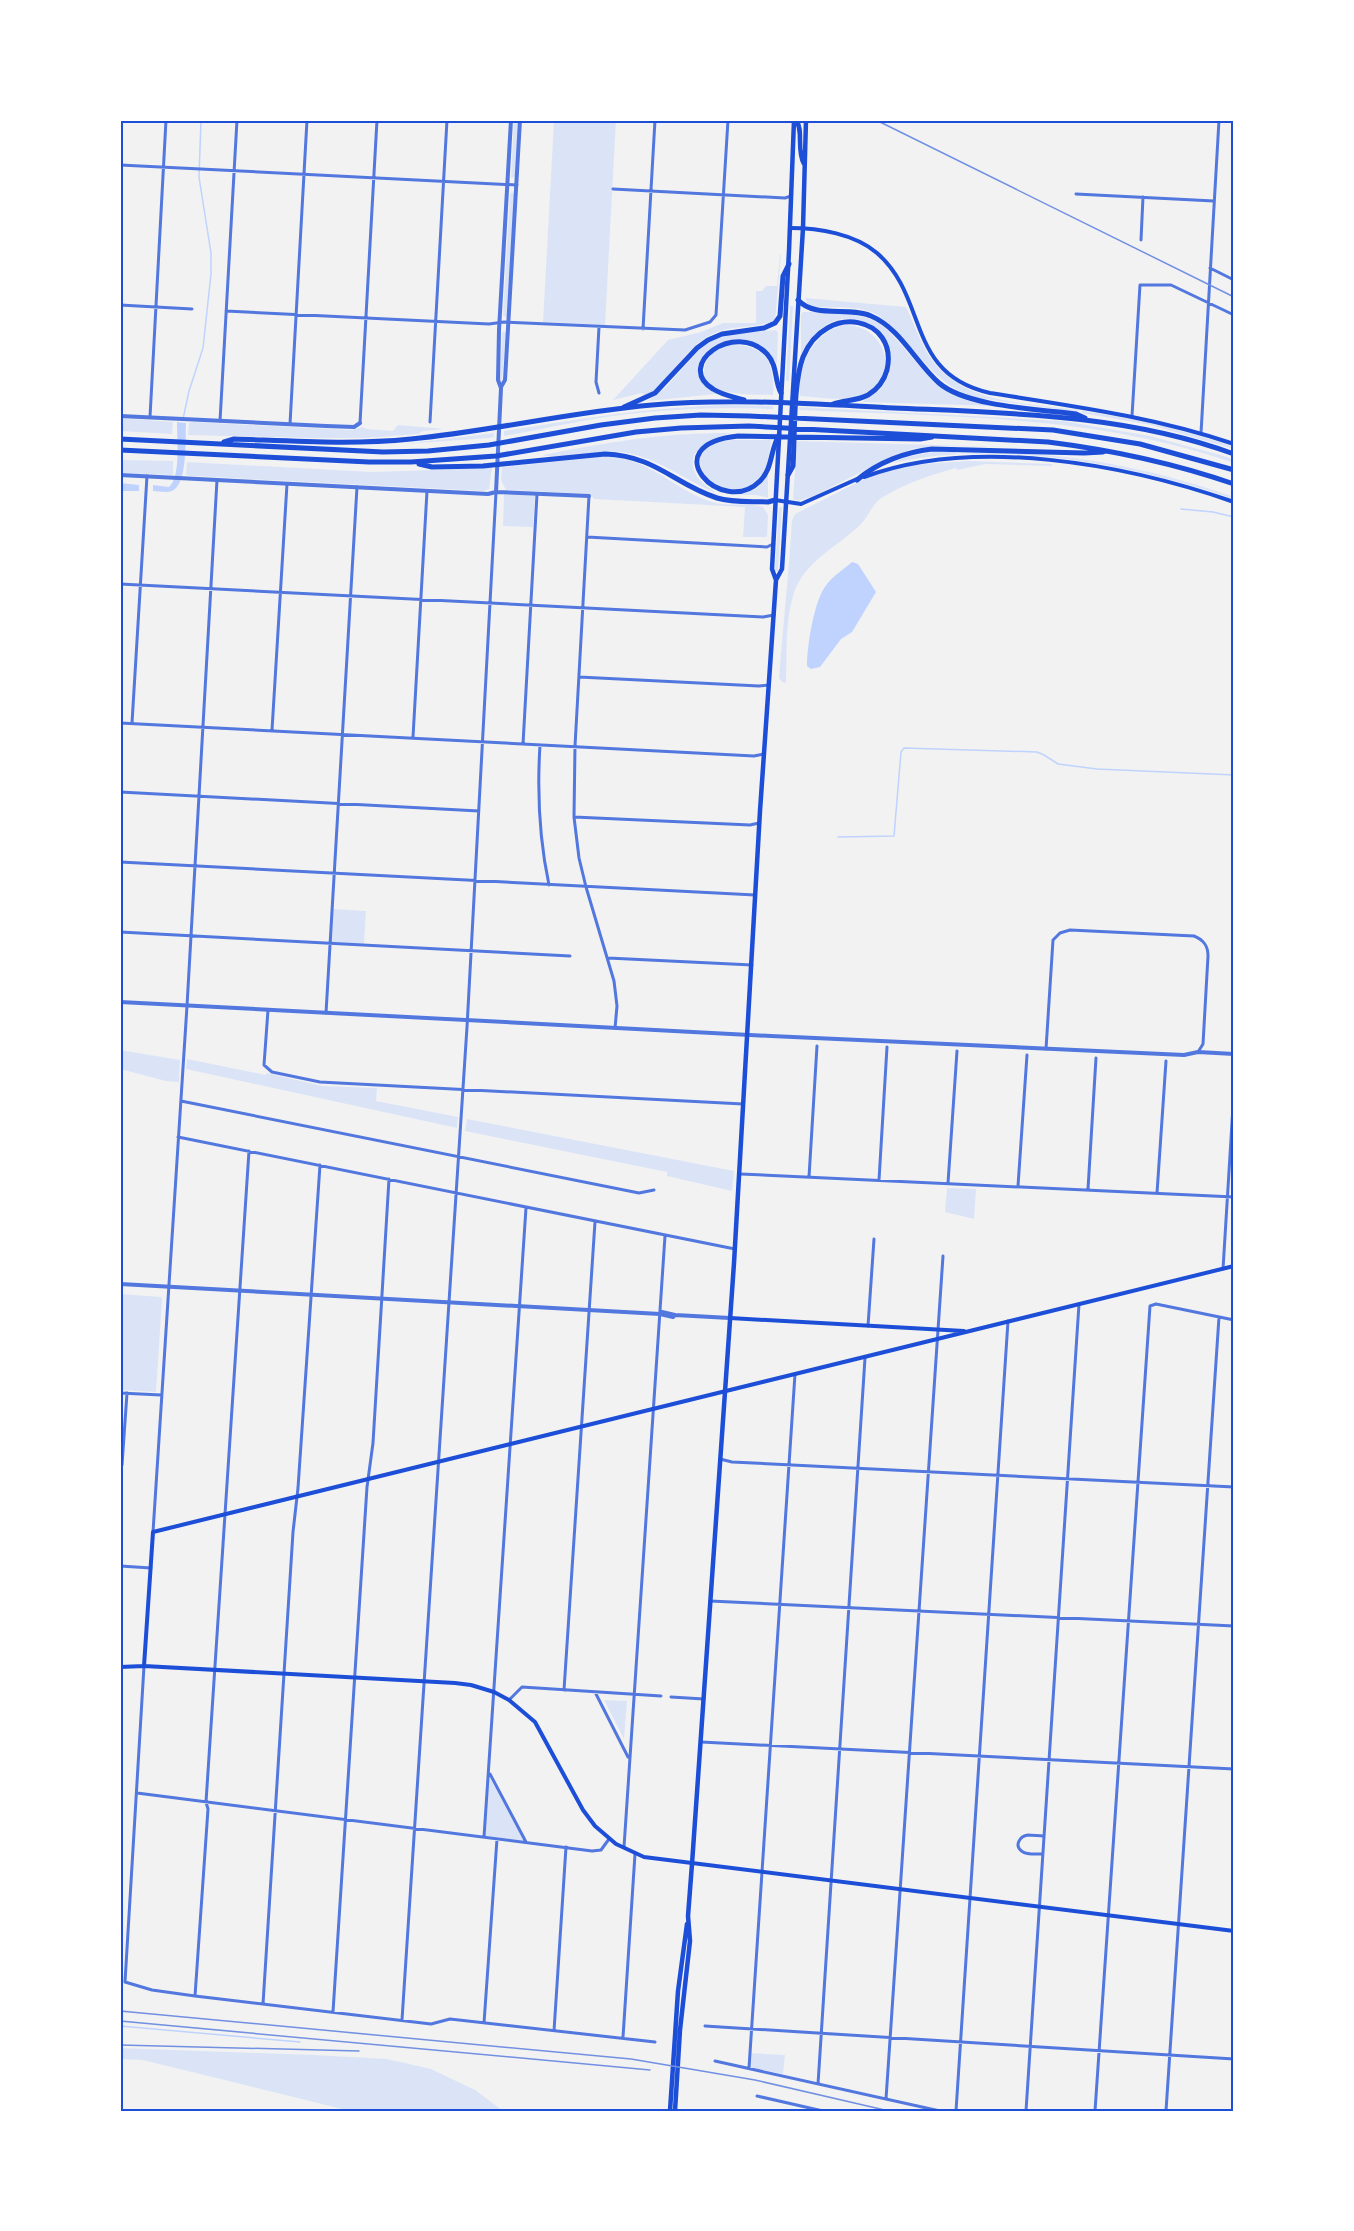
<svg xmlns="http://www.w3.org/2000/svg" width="1354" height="2231" font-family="Figtree,sans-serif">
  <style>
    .green { fill: #dbe4f7 }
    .water { fill: #bfd3fe }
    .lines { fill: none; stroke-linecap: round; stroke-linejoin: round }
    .stream { stroke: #bfd3fe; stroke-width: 1.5 }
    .minor { stroke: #5277de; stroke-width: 3 }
    .tertiary { stroke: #5277de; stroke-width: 4 }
    .secondary { stroke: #1d4ed8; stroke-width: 4 }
    .primary { stroke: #1d4ed8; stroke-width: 4.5 }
    .motorway { stroke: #1d4ed8; stroke-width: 5 }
    .rail { stroke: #7290e2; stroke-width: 1.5 }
    .neatline { fill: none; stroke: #1d4ed8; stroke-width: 2 }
  </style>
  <rect width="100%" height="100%" fill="#f2f2f2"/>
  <!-- green -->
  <path class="green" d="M 514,120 L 518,120 L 515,176 L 512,178 L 511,176 Z
    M 554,120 L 616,120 L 605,325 L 543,322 Z
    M 512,192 L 514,194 L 507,316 L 505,317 L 503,315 L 510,194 Z
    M 780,255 L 781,255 L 775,320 C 757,329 736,325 717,332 C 689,343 674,374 652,392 L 644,396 L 642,393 L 613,400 L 668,340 L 701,332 L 723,323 L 756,323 L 756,291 L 762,291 L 766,286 L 777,286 Z
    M 805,298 L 906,307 C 914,323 920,342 930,357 C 961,404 1027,403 1078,410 L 1077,412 L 978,398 C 941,388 925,362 901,336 C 892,327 885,318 873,313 C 855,305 833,308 814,307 L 808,304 Z
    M 790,306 L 793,306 L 789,381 L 786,381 Z
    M 803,312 C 824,312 858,312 877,322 C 887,328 896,339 904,348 C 933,382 949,399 995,406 L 862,402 C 868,397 878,393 883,386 C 909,348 861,298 822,328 C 812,336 807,347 801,357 L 801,314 Z
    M 845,325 C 888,325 902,382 860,396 C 842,402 819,397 800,396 C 800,388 799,380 801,372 C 806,351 822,329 845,325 Z
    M 776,330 L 778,333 L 777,364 C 748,309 663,359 716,394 L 648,401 L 665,388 L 700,349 L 711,341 L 733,334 Z
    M 504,331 L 506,333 L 502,380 L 500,380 L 502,333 Z
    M 730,345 C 766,344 775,363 773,395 C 755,394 696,398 705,365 C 708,353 720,348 730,345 Z
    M 726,405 L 773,406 L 773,409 C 719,407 666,409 612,416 C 576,421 540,430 504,436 L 504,431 C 578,419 651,407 726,405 Z
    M 799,407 L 1063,421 L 1150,436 L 1224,456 L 1234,460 L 1234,463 C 1094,414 945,417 799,410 Z
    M 1082,411 C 1134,418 1185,430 1234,447 L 1234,449 L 1151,425 L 1082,413 Z
    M 120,418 L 173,422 L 172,434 L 120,431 Z
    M 194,422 L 352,430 L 362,427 L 367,429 L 393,431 L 398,425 L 445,429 L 423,431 L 418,434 L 366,438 L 311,438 L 188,435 L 189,423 Z
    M 494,433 L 494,437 L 490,438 L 403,444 Z
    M 731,433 C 712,438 680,451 698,478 C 703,485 712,489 716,493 C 686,481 660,459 627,453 C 603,448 560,461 543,455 C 606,442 668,432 731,433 Z
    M 731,440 L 771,440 C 765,544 645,453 731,440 Z
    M 797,441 L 1005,447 L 935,446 L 912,449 L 885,460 L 814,496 L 798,501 L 793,499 Z
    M 932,452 L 954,452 L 957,454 C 1051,448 1145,466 1234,497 L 1234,499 C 1131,464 1000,439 893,463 L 905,457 Z
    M 601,457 C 649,455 671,489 712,502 C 729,507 747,502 763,507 L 768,515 L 767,537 L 743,537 L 745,507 L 594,499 L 590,494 L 506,490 L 501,480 L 502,467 Z
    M 120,460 L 173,461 L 173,475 L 120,473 Z
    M 968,461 L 1052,464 L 1052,466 L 985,464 L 957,470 L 956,468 C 930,475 903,484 880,499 C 872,505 868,517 861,524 C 837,548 803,561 793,596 C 785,623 787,655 786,683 L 782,682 L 779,678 C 783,625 789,573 792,520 L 795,514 L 870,476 L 902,467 L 922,464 Z
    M 187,462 L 372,472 L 492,468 L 489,489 L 483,491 L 193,476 L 186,475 Z
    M 768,476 L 768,498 L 757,495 L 740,495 L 756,489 Z
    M 504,494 L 535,496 L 533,527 L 503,526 Z
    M 779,507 L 782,507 L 778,571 L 775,571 Z
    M 333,909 L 366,911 L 364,944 L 331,942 Z
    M 120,1050 L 180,1060 L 179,1082 L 166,1081 L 120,1069 Z
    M 187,1059 L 266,1075 L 267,1073 L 322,1086 L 377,1088 L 376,1101 L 458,1117 L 457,1128 L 186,1069 Z
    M 467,1119 L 734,1171 L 732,1191 L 667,1176 L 667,1172 L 465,1131 Z
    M 947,1188 L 976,1189 L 974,1219 L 945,1212 Z
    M 120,1294 L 161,1297 L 162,1299 L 156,1392 L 120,1390 Z
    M 604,1700 L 627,1701 L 624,1739 Z
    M 489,1776 L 524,1841 L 485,1836 Z
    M 120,2048 L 315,2055 L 387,2059 L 431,2069 L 475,2090 L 503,2111 L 350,2111 L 143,2060 L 120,2059 Z
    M 749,2053 L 785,2055 L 783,2074 L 748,2067 Z"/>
  <!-- water -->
  <path class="water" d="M 177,422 L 186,423 C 185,439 188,484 172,491 C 166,493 158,491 153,491 L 153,485 L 169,487 C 181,477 177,438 177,422 Z
    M 120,483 L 139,485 L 139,491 L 120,491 Z
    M 852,562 L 858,564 L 876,592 L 852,632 L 841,639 L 820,667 L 811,669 L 807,666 C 807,647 814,599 827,584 C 833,576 844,569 852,562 Z"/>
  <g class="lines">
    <!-- stream -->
    <path class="stream" d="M 183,419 L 189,391 L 203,348 L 211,274 L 211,253 L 199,177 L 201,120
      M 1181,509 L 1213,512 L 1234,517
      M 838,837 L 894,836 L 901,752 L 904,748 L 1037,752 L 1044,755 L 1058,764 L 1097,769 L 1234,775
      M 120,2026 L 300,2042"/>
    <!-- minor -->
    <path class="minor" d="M 788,120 L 789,120
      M 120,165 L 517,185
      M 613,189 L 785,198 L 791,196
      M 1076,194 L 1214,201
      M 1141,240 L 1143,197
      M 1210,268 L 1234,280
      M 120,305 L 192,309
      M 226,311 L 489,324 L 504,322 L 685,330 L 710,322 L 716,315 L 728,120
      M 643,329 L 655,120
      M 599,393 L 596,382 L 599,327
      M 1132,416 L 1140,285 L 1171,285 L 1234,315
      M 150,417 L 166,120
      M 220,421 L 237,120
      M 430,422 L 447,120
      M 360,423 L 377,120
      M 290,424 L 307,120
      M 1201,433 L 1219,120
      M 589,496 L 575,746 L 574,817 L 579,858 L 586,887 L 614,981 L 617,1006 L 615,1028
      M 587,537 L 767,547 L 773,544
      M 120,584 L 763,617 L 774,615
      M 579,677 L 759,686 L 769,685
      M 120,723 L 754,756 L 764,754
      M 132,723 L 147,476
      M 272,730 L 287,484
      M 413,737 L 427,491
      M 523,744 L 537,494
      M 540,745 C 537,793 539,838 549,885
      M 120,792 L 479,811
      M 574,817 L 750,825 L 759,823
      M 120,862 L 755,895
      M 120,932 L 570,956
      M 608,958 L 752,965
      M 268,1010 L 264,1065 L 272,1072 L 320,1082 L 743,1104
      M 326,1013 L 357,487
      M 1046,1049 L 1053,940 L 1060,933 L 1070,930 L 1194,936 C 1204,940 1208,946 1208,956 L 1203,1044 L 1198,1052
      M 181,1101 L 639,1193 L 654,1190
      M 178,1137 L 735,1249
      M 740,1174 L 1234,1197
      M 809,1177 L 817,1046
      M 879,1180 L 887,1047
      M 948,1183 L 957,1051
      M 1018,1186 L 1027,1055
      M 1088,1189 L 1096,1058
      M 1157,1193 L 1166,1061
      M 1223,1269 L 1234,1090
      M 868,1326 L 874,1239
      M 120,1393 L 161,1395
      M 720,1459 L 732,1462 L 1234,1487
      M 122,1465 L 127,1393
      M 153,1532 L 187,1006 L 217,480
      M 120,1566 L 151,1568
      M 710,1601 L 1234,1626
      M 144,1666 L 125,1982 L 152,1990 L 195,1996 L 431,2024 L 450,2019 L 655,2042
      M 564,1690 L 595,1222
      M 595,1692 L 628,1757
      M 671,1697 L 704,1699
      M 509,1700 L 522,1687 L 661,1696
      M 701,1742 L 1234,1769
      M 490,1774 L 526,1842
      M 137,1793 L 592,1851 L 601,1850 L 609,1839
      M 484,1837 L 526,1208
      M 624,1847 L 665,1236
      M 1042,1854 C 1037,1854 1027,1855 1023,1852 C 1013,1846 1020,1836 1028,1835 C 1033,1835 1039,1836 1043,1836
      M 195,1996 L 208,1809 L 206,1802 L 249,1151
      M 263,2004 L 293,1532 L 298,1488 L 320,1165
      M 333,2012 L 367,1487 L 373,1443 L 389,1179
      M 402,2020 L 467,1027 L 496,492
      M 484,2023 L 497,1839
      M 705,2026 L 1234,2059
      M 554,2031 L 566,1847
      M 623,2037 L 635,1854
      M 715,2061 L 940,2111
      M 749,2068 L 795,1374
      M 818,2084 L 865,1358
      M 757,2096 L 823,2111
      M 886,2099 L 943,1256
      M 956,2111 L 1008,1321
      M 1026,2111 L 1079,1304
      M 1095,2111 L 1150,1306 L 1156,1304 L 1234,1320
      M 1166,2111 L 1219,1317"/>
    <!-- tertiary -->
    <path class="tertiary" d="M 501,387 L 505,380 L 520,120
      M 120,416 L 326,426 L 354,427 L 360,423
      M 120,475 L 488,494 L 496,492 L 589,496
      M 496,492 L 501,388 L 498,380 L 499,330 L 511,120
      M 120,1002 L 771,1036 L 1184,1055 L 1198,1052 L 1234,1054
      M 120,1284 L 660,1314 L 673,1317 L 675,1315 L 730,1318
      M 660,1314 L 662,1312 L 675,1315"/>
    <!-- secondary -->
    <path class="secondary" d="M 790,228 C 819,228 855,234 877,253 C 929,298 905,374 990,393 C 1072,406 1155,417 1234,444
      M 864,477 C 975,436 1125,464 1234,502
      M 775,500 L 801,504 L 857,479
      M 730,1318 L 964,1331
      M 144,1666 L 153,1532 L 1234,1266
      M 120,1667 L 144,1666 L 455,1683 L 471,1685 L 494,1692 L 509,1700 L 535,1722 L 583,1810 L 595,1826 L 616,1844 L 644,1857 L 1234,1931"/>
    <!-- primary -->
    <path class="primary" d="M 796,120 C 804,130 796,150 804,164
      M 776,580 L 772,569 L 789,251 L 794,120
      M 670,2111 L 678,1991 L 687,1924
      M 675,2111 L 680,2030 L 690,1941 L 688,1916 L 692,1864 L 734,1263 L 760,811 L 776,580 L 782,569 L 803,228 L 806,120"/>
    <!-- motorway -->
    <path class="motorway" d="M 798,300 C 815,319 849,306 871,316 C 900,328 916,363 939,383 C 967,407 1039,409 1076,414 L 1085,418
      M 744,400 C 734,397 722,395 713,389 C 674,365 735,320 767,354 C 778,366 774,380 781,393
      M 624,407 L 655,393 L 697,348 L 708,340 L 722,334 L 764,328 L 775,323 L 780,316 L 783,276 L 789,264
      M 779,435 C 770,450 773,468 760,481 C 722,519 652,445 738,436 L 920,439 L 932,437
      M 120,439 L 383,452 L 428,451 L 489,445 L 601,425 L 655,418 L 701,415 L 749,416 L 1053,430 L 1140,444 L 1234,470
      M 224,442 L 234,439 C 293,441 352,445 411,439 C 492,431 571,412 652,405 C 733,398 813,404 894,408 C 1008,413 1126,414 1234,454
      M 120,450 L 369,462 L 411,462 L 496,456 L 636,432 L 681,428 L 749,426 L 1048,442 C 1112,450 1173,463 1234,484
      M 419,464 L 432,467 L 483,466 L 605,454 C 656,456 674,484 717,498 C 733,503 752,501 768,502 L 775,500
      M 788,475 L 793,466 C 795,437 793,383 803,357 C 826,301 899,317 887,370 C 884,381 878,389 868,395 C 857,401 845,400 833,404
      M 857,480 C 878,462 906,452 932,449 L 1084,453 L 1103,452"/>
    <!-- rail -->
    <path class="rail" d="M 876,120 L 1234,297
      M 120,2011 L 631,2059 L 755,2080 L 889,2111
      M 120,2021 L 650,2070
      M 120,2045 L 359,2051"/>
  </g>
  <!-- border -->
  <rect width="1354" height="2231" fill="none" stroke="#ffffff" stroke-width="243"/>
  <rect x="122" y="122" width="1110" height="1988" class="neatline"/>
</svg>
